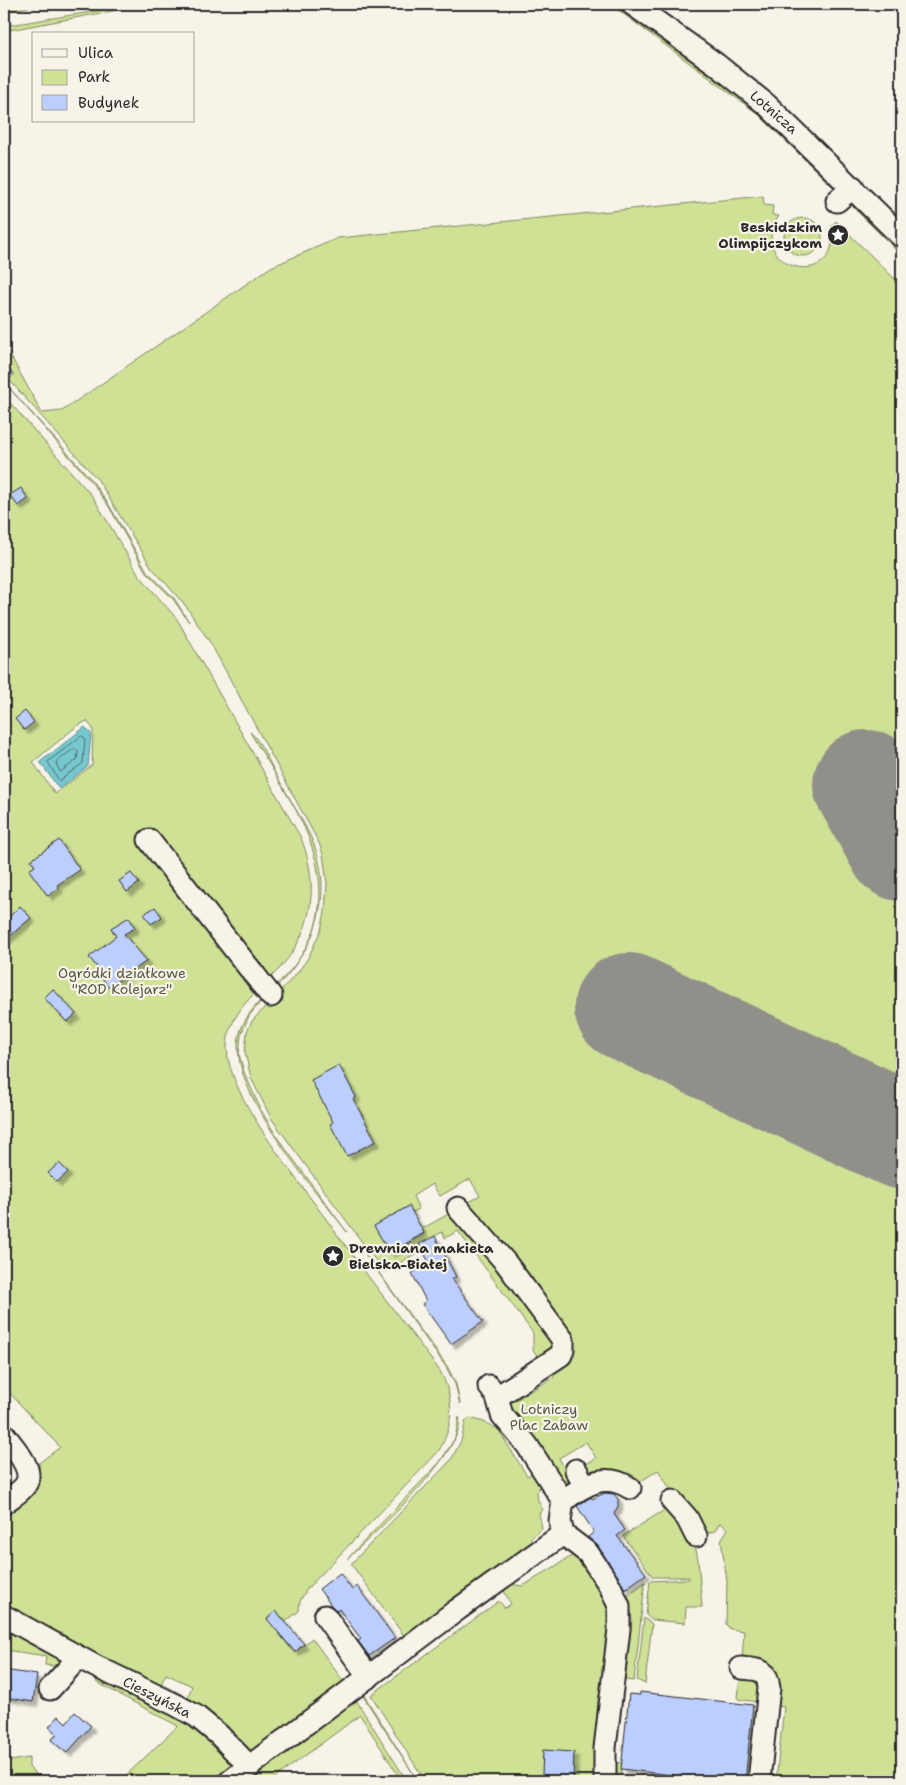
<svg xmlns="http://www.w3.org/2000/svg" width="906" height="1785" font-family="'Shantell Sans',sans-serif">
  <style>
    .green { fill: #cfe195; stroke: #7d8660; fill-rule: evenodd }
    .water { fill: #77c8ce; stroke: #59898d }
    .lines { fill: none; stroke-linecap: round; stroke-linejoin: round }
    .shore { stroke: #496a6c; stroke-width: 1 }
    .stream { stroke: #59898d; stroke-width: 5 }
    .runway { stroke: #918f8a; stroke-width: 108 }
    .building { fill: #bbcefe; stroke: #2b2b2b; filter: url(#shadow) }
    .minor-casing { stroke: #2b2b2b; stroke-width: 25 }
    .minor { stroke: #f7f3e8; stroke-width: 21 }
    .labels { text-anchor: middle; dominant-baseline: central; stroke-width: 4.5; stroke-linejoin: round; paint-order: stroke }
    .street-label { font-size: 14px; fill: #2b2b2b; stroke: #f7f3e8 }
    .poi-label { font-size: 14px; font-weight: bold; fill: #2b2b2b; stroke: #f7f3e8; text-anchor: end }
    .park-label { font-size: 14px; fill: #545846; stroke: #f7f3e8 }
  </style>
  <defs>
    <filter id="shadow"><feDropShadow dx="4.5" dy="4.5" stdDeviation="1" flood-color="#0004"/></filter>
  </defs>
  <rect width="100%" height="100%" fill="#f7f3e8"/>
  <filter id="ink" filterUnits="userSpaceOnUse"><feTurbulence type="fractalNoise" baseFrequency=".02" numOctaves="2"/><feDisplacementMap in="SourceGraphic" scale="10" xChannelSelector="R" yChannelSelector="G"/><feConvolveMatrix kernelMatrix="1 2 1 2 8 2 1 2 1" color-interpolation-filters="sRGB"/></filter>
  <g filter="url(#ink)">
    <!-- green -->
    <path class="green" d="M 4,4 L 42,4 L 4,12 Z
      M 140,4 L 150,4 L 4,31 L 4,26 Z
      M 610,4 L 621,4 L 730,84 L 841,184 L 835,189 L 758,114 Z
      M 763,196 L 764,205 L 773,206 L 772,215 L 779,216 C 743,267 842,297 832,225 L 836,221 L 902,286 L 902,1781 L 776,1781 L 784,1707 L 771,1705 L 775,1666 L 742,1660 L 744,1631 L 730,1629 L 726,1624 L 727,1581 L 721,1540 L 728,1529 L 720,1523 L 715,1531 L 700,1535 L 658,1470 L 637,1484 L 597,1476 L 578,1469 L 596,1458 L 586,1442 L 559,1458 L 569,1476 L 567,1483 L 562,1486 L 509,1404 L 554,1377 L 533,1350 L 533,1333 L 458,1231 L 445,1238 L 442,1232 L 420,1245 L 422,1250 L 384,1272 L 271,1118 L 251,1078 L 245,1052 L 247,1031 L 252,1021 L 298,972 L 308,958 L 321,930 L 325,912 L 327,883 L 323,854 L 319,843 L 211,644 L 185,605 L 152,568 L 98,480 L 4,374 L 4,370 L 10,378 L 14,375 L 4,363 L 4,344 L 42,413 L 62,411 L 271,267 L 338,238 ZM 470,1179 L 480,1196 L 422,1229 L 424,1234 L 390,1253 L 375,1226 L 409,1206 L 413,1212 L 419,1209 L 413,1196 L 432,1184 L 440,1196 Z
      M 850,201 L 902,246 L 902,256 L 851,205 Z
      M784 237a19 19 0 1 1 38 0a19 19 0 1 1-38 0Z
      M 4,382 L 90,478 L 109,505 L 147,571 L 174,598 L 189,622 L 173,599 L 146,572 L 108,505 L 89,479 Z
      M 4,396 L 93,497 L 139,575 L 177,619 L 301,838 C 319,884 314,930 280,968 C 258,991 227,1013 227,1048 C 228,1095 292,1172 320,1211 C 359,1265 400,1318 440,1371 C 455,1399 454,1426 438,1452 L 307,1589 L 300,1601 L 299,1611 L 276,1629 L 294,1653 L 312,1638 L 346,1685 L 252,1753 L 246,1751 L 186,1702 L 192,1686 L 166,1674 L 161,1684 L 152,1685 L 4,1607 L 4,1515 L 39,1484 L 39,1463 L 60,1447 L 4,1387 ZM 87,721 L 93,729 L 92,765 L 55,794 L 33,762 L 77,726 Z
      M 250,732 C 260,739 274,772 281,784 C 292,804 306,824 314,845 C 335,900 312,952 273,991 C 274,985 284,978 289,972 C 299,960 308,947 313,933 C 339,859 285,793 250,732 Z
      M 266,995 L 249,1016 L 241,1035 L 239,1054 L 244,1072 L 261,1110 L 277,1137 L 347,1232 C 315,1189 228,1092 239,1036 C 243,1019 254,1007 266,995 Z
      M 358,1244 L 447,1366 L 456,1384 L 460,1404 L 455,1384 L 446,1367 Z
      M 459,1417 C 468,1449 372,1536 347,1559 L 440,1462 L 455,1438 Z
      M 470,1418 L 484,1422 L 498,1429 L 527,1476 L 537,1471 L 543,1482 L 537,1491 L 538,1501 L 543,1510 L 539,1513 L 542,1528 L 531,1538 L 531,1548 L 405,1637 L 351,1564 L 451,1460 L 461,1441 L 466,1420 Z
      M 666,1509 L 693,1537 L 698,1559 L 702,1607 L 686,1607 L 685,1623 L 652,1620 L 646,1615 L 650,1581 L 689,1579 L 689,1577 L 653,1577 L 623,1536 Z
      M 575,1554 L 581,1557 L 613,1610 L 607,1666 L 598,1699 L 594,1754 L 601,1755 L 601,1781 L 425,1781 L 371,1695 L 499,1601 L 505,1608 L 511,1604 L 504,1591 L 509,1584 L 523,1586 Z
      M 645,1582 L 634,1681 L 625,1680 L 632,1619 L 628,1595 Z
      M 644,1618 L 652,1624 L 645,1684 L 637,1680 Z
      M 4,1624 L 66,1657 L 63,1667 L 45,1665 L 46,1656 L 4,1650 Z
      M 740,1675 L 756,1677 L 763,1703 L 738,1699 Z
      M 99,1679 L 195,1724 L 233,1764 L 228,1773 L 216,1781 L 120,1781 L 178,1726 L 96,1682 Z
      M 362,1692 L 418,1781 L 361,1693 Z
      M 356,1700 L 407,1781 L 402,1781 L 360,1715 L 271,1781 L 238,1781 Z
      M 29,1758 L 29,1767 L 43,1781 L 4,1781 L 4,1762 Z
      M 610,1762 L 622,1763 L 620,1781 L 610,1781 Z
      M 655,1773 L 680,1776 L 679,1781 L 655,1781 Z"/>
    <!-- water -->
    <path class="water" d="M 85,727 L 91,734 L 88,766 L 59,789 L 40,762 Z"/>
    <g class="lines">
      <!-- shore -->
      <path class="shore" d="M 82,736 L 85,738 L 83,763 L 59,781 L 48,762 Z
        M 74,749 L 78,751 L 77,760 L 60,772 L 56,763 Z"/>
      <!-- stream -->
      <path class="stream" d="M 4,367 L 10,374"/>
      <!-- runway -->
      <path class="runway" d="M 867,784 L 902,847
        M 628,1007 L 902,1135"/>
    </g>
    <!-- building -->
    <path class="building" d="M 21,488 L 28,499 L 18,506 L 10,495 Z
      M 25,711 L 34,722 L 24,730 L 15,719 Z
      M 59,840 L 80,870 L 57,885 L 59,888 L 48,896 L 29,870 L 35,866 L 31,860 Z
      M 131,873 L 139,883 L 127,892 L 119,881 Z
      M 20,906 L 31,918 L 4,941 L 4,922 Z
      M 155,907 L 162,917 L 151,924 L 144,914 Z
      M 129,917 L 135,928 L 124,934 L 147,961 L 108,987 L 101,976 L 103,975 L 89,957 L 116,936 L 111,928 Z
      M 53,989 L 76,1014 L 67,1022 L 44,998 Z
      M 339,1065 L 356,1097 L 353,1099 L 376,1141 L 347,1156 L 330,1124 L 333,1122 L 311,1080 Z
      M 59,1163 L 68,1172 L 57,1182 L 48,1173 Z
      M 409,1206 L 424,1233 L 390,1253 L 374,1226 Z
      M 435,1236 L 456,1277 L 452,1279 L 483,1322 L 451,1344 L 422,1304 L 426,1301 L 412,1273 L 430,1264 L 419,1244 Z
      M 605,1493 L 614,1494 L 618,1499 L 618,1506 L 614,1514 L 625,1530 L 617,1536 L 646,1574 L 625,1589 L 598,1546 L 588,1537 L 594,1532 L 577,1506 L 591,1497 L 592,1499 Z
      M 340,1573 L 352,1590 L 357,1586 L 395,1638 L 369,1656 L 358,1641 L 361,1639 L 339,1609 L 337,1611 L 331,1605 L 319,1589 Z
      M 276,1611 L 304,1644 L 295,1652 L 267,1619 Z
      M 4,1670 L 37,1675 L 33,1702 L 4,1697 Z
      M 640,1692 L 753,1705 L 745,1781 L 693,1777 L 692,1781 L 679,1781 L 680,1776 L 621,1769 L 629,1694 L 640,1695 Z
      M 75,1712 L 91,1726 L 67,1753 L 51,1740 L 57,1734 L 49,1727 L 59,1716 L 66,1723 Z
      M 543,1750 L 574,1752 L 573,1778 L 542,1775 Z"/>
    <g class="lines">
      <!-- minor casing -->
      <g class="minor-casing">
        <path id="minor" d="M 632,4 L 716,64 L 767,105 L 902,237
          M 837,201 L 853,187
          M 149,840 L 271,996
          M 458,1208 L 506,1263 L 563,1340 L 563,1349 L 561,1355 L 497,1397
          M 489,1386 L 497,1397 L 502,1415 L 527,1445 L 563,1501 L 560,1521 L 563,1534 L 588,1553 L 610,1586 L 619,1606 L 619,1629 L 605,1748 L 605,1781
          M 4,1434 C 12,1446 33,1466 27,1482 C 23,1491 11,1497 4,1503
          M 576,1470 L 585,1486
          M 563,1501 C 585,1484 605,1472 630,1488
          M 672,1501 L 687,1518 L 696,1536
          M 4,1616 L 95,1666 L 176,1705 L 196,1716 L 219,1735 L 250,1767
          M 325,1616 L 369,1677
          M 741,1668 C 759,1670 767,1668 769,1688 L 759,1781
          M 50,1689 L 79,1657
          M 230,1781 L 457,1610 L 563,1534"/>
      </g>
      <!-- minor -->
      <use href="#minor" class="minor"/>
    </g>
  </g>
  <!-- icons -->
  <defs>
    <g id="sight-disc" transform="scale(1.125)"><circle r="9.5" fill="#2b2b2b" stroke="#f7f3e8"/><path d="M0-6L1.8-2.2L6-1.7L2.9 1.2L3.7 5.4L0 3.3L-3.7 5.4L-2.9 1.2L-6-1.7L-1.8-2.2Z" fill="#fff"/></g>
  </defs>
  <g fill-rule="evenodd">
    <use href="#sight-disc" x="838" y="235"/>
    <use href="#sight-disc" x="333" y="1256"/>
  </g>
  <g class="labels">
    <!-- street labels -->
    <g class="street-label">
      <text transform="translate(774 112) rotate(41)">Lotnicza</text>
      <text transform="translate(157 1697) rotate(27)">Cieszyńska</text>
    </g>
    <!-- poi labels -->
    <g class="poi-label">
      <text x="822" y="227">Beskidzkim<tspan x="822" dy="16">Olimpijczykom</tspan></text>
      <text x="349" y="1248" text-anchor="start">Drewniana makieta<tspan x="349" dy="16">Bielska-Białej</tspan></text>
    </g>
    <!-- park labels -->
    <g class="park-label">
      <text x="122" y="973">Ogródki działkowe<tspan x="122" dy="16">"ROD Kolejarz"</tspan></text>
      <text x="549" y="1409">Lotniczy<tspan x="549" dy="16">Plac Zabaw</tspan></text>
    </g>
  </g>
  <!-- margin -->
  <rect width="906" height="1785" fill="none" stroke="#f7f3e8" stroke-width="20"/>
  <rect x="10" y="10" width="886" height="1765" fill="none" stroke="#2b2b2b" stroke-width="2" filter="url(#ink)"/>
  <!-- legend -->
  <rect x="32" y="32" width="162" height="90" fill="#f7f3e8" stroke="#a5a39c"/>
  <rect x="42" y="49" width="25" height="8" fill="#f7f3e8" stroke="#a5a39c"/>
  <text x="78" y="58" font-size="15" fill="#2b2b2b">Ulica</text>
  <rect x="42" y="70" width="25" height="15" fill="#cfe195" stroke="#a5a39c"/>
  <text x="78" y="82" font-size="15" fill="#2b2b2b">Park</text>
  <rect x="42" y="95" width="25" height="15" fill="#bbcefe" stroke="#a5a39c"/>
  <text x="78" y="108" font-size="15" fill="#2b2b2b">Budynek</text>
</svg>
